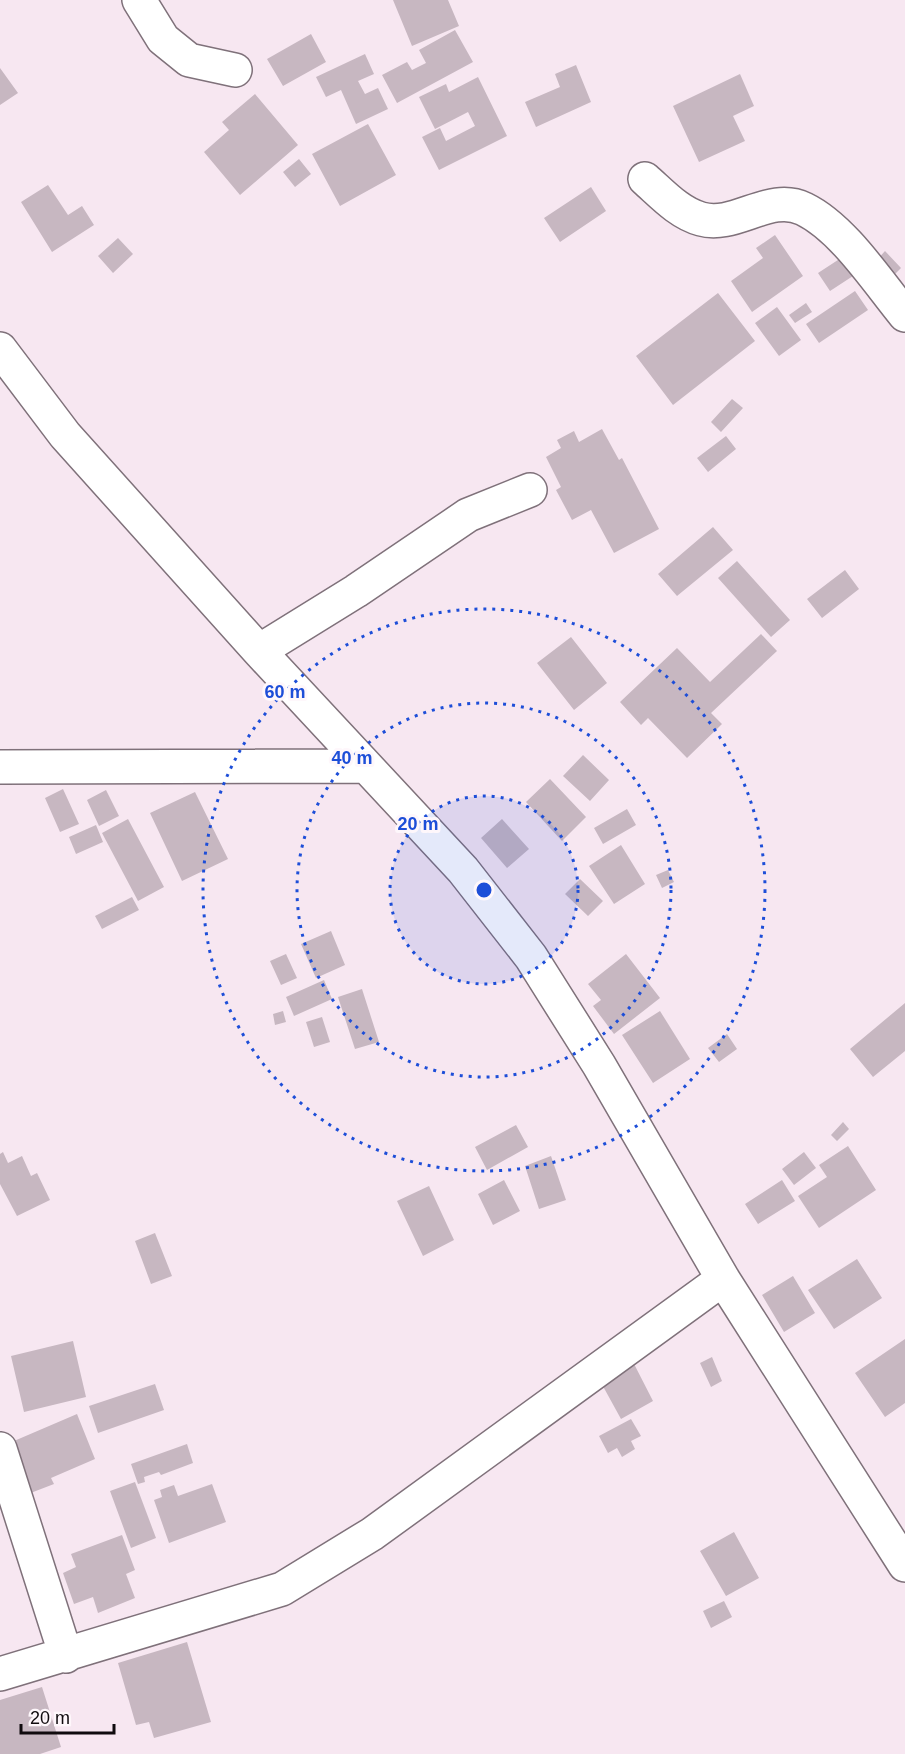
<svg xmlns="http://www.w3.org/2000/svg" width="905" height="1754" font-family="Arial,sans-serif">
  <style>
    .building { fill: #c7b7c1 }
    .lines { fill: none; stroke-linecap: round; stroke-linejoin: round }
    .minor-casing { stroke: #7f717a; stroke-width: 36 }
    .minor { stroke: #fff; stroke-width: 33 }
    .ring { fill: none; stroke: #1d4ed8; stroke-width: 3; stroke-dasharray: 3 6 }
    .centre { fill: #1d4ed8; stroke: #fef7fb; stroke-width: 3 }
    .ring-label { font-size: 18px; text-anchor: middle; font-weight: bold; fill: #1d4ed8; stroke: #fef7fb; stroke-width: 6; stroke-linejoin: round; paint-order: stroke }
  </style>
  <rect width="100%" height="100%" fill="#f7e7f1"/>
  <!-- building -->
  <path class="building" d="M 393,0 L 448,0 L 459,26 L 412,46 Z
    M 455,30 L 473,62 L 397,103 L 382,75 L 407,62 L 412,70 L 426,63 L 419,50 Z
    M 311,34 L 326,62 L 283,86 L 267,59 Z
    M 365,54 L 374,74 L 358,81 L 365,94 L 378,88 L 388,109 L 356,124 L 341,90 L 326,97 L 316,77 Z
    M 576,65 L 591,102 L 536,127 L 525,102 L 560,87 L 555,74 Z
    M 0,68 L 18,93 L 0,105 Z
    M 740,74 L 754,106 L 733,116 L 745,141 L 699,162 L 673,106 Z
    M 478,77 L 507,136 L 439,170 L 422,137 L 440,128 L 446,141 L 475,126 L 468,112 L 435,129 L 419,97 L 446,84 L 449,92 Z
    M 255,94 L 298,145 L 240,195 L 204,152 L 229,130 L 222,122 Z
    M 368,124 L 396,175 L 340,206 L 312,154 Z
    M 299,159 L 311,174 L 295,187 L 283,172 Z
    M 48,185 L 68,215 L 82,206 L 94,225 L 52,252 L 21,202 Z
    M 591,187 L 606,211 L 560,242 L 544,218 Z
    M 775,235 L 803,276 L 752,312 L 731,281 L 763,258 L 756,248 Z
    M 118,238 L 133,254 L 113,273 L 98,256 Z
    M 885,251 L 901,268 L 892,277 L 876,261 Z
    M 841,258 L 853,276 L 830,291 L 818,273 Z
    M 855,291 L 868,310 L 819,343 L 806,324 Z
    M 718,293 L 755,341 L 673,405 L 636,356 Z
    M 806,303 L 812,312 L 795,323 L 789,315 Z
    M 777,307 L 801,340 L 779,356 L 755,323 Z
    M 732,399 L 743,408 L 721,432 L 711,422 Z
    M 602,429 L 619,460 L 622,458 L 659,529 L 614,553 L 591,510 L 572,520 L 556,490 L 561,487 L 546,457 L 561,448 L 557,440 L 574,431 L 579,442 Z
    M 726,436 L 736,449 L 708,472 L 697,458 Z
    M 713,527 L 733,550 L 677,596 L 658,574 Z
    M 737,561 L 790,620 L 771,637 L 718,578 Z
    M 845,570 L 859,589 L 822,618 L 807,599 Z
    M 761,634 L 777,651 L 711,713 L 722,724 L 687,758 L 648,718 L 641,725 L 620,702 L 677,648 L 710,682 Z
    M 571,637 L 607,683 L 574,710 L 537,663 Z
    M 583,755 L 609,780 L 590,801 L 563,776 Z
    M 550,779 L 586,817 L 562,841 L 526,802 Z
    M 63,789 L 79,824 L 60,832 L 45,798 Z
    M 106,790 L 119,816 L 99,826 L 87,800 Z
    M 195,792 L 228,859 L 182,881 L 150,813 Z
    M 627,809 L 636,825 L 603,844 L 594,828 Z
    M 128,819 L 164,887 L 138,901 L 102,833 Z
    M 502,819 L 529,849 L 507,868 L 481,838 Z
    M 96,825 L 103,842 L 76,854 L 69,837 Z
    M 621,845 L 645,884 L 614,904 L 589,866 Z
    M 668,870 L 674,882 L 662,888 L 656,875 Z
    M 580,879 L 603,901 L 588,916 L 565,894 Z
    M 132,897 L 139,910 L 102,929 L 95,916 Z
    M 331,931 L 345,965 L 316,978 L 301,944 Z
    M 286,954 L 297,978 L 281,985 L 270,961 Z
    M 626,954 L 660,998 L 614,1034 L 593,1006 L 601,1000 L 588,984 Z
    M 324,980 L 332,999 L 294,1016 L 286,997 Z
    M 362,989 L 379,1042 L 355,1049 L 338,997 Z
    M 905,1003 L 905,1051 L 873,1077 L 850,1049 Z
    M 283,1011 L 286,1022 L 275,1025 L 273,1014 Z
    M 660,1011 L 690,1059 L 653,1083 L 622,1035 Z
    M 322,1017 L 330,1042 L 314,1047 L 306,1022 Z
    M 727,1034 L 737,1049 L 719,1062 L 708,1048 Z
    M 843,1122 L 849,1129 L 837,1141 L 831,1135 Z
    M 516,1125 L 528,1147 L 487,1170 L 475,1147 Z
    M 848,1146 L 876,1190 L 819,1228 L 798,1196 L 827,1177 L 819,1165 Z
    M 3,1152 L 8,1163 L 22,1156 L 31,1176 L 37,1173 L 50,1200 L 17,1216 L 0,1184 L 0,1154 Z
    M 804,1152 L 816,1168 L 794,1185 L 782,1169 Z
    M 551,1156 L 566,1200 L 539,1209 L 525,1166 Z
    M 504,1180 L 520,1211 L 493,1225 L 478,1194 Z
    M 782,1180 L 795,1201 L 758,1224 L 745,1204 Z
    M 429,1186 L 454,1240 L 423,1256 L 397,1201 Z
    M 155,1233 L 172,1276 L 151,1284 L 135,1241 Z
    M 857,1259 L 882,1298 L 834,1329 L 808,1290 Z
    M 793,1276 L 815,1313 L 784,1332 L 762,1295 Z
    M 905,1339 L 905,1403 L 885,1417 L 855,1373 Z
    M 73,1341 L 86,1397 L 24,1412 L 11,1356 Z
    M 712,1357 L 722,1381 L 711,1387 L 700,1363 Z
    M 632,1360 L 653,1401 L 621,1419 L 599,1379 Z
    M 155,1384 L 164,1410 L 98,1433 L 89,1406 Z
    M 77,1414 L 95,1459 L 51,1478 L 54,1484 L 28,1494 L 7,1444 Z
    M 631,1419 L 641,1436 L 631,1441 L 635,1449 L 622,1457 L 617,1448 L 608,1453 L 599,1436 Z
    M 187,1444 L 193,1463 L 161,1475 L 159,1472 L 144,1477 L 145,1482 L 138,1484 L 131,1464 Z
    M 135,1482 L 156,1538 L 131,1548 L 110,1491 Z
    M 212,1484 L 226,1522 L 169,1543 L 154,1500 L 162,1497 L 160,1490 L 174,1485 L 178,1496 Z
    M 734,1532 L 759,1578 L 726,1596 L 700,1551 Z
    M 122,1535 L 135,1570 L 126,1574 L 135,1598 L 98,1613 L 93,1597 L 74,1604 L 63,1573 L 76,1567 L 71,1554 Z
    M 724,1601 L 732,1617 L 711,1628 L 703,1611 Z
    M 187,1642 L 211,1722 L 154,1738 L 149,1722 L 136,1725 L 118,1663 Z
    M 42,1687 L 61,1747 L 40,1754 L 0,1754 L 0,1700 Z"/>
  <g class="lines">
    <!-- minor casing -->
    <g class="minor-casing">
      <path id="minor" d="M 139,0 L 163,39 L 189,60 L 235,70
        M 645,179 C 662,194 679,213 701,219 C 735,229 770,192 804,209 C 843,228 877,281 905,315
        M 0,349 L 65,435 L 259,651 L 463,870 L 531,957 L 599,1065 L 723,1279 L 905,1565
        M 259,651 L 356,591 L 468,515 L 530,490
        M 0,767 L 366,766
        M 0,1449 L 66,1656
        M 0,1674 L 282,1589 L 372,1534 L 723,1279"/>
    </g>
    <!-- minor -->
    <use href="#minor" class="minor"/>
  </g>
  <!-- distance rings -->
  <circle cx="484" cy="890" r="94" fill="#1d4ed8" fill-opacity=".12"/>
  <g class="ring">
    <circle cx="484" cy="890" r="94"/>
    <circle cx="484" cy="890" r="187"/>
    <circle cx="484" cy="890" r="281"/>
  </g>
  <circle cx="484" cy="890" r="9" class="centre"/>
  <g class="ring-label">
    <text x="285" y="698">60 m</text>
    <text x="352" y="764">40 m</text>
    <text x="418" y="830">20 m</text>
  </g>
  <!-- scale -->
  <path d="M21 1724v9h93v-9" fill="none" stroke="#100b0e" stroke-width="3"/>
  <text x="30" y="1724" font-size="18" fill="#100b0e" stroke="#fef7fb" stroke-width="4.5" paint-order="stroke">20 m</text>
</svg>
